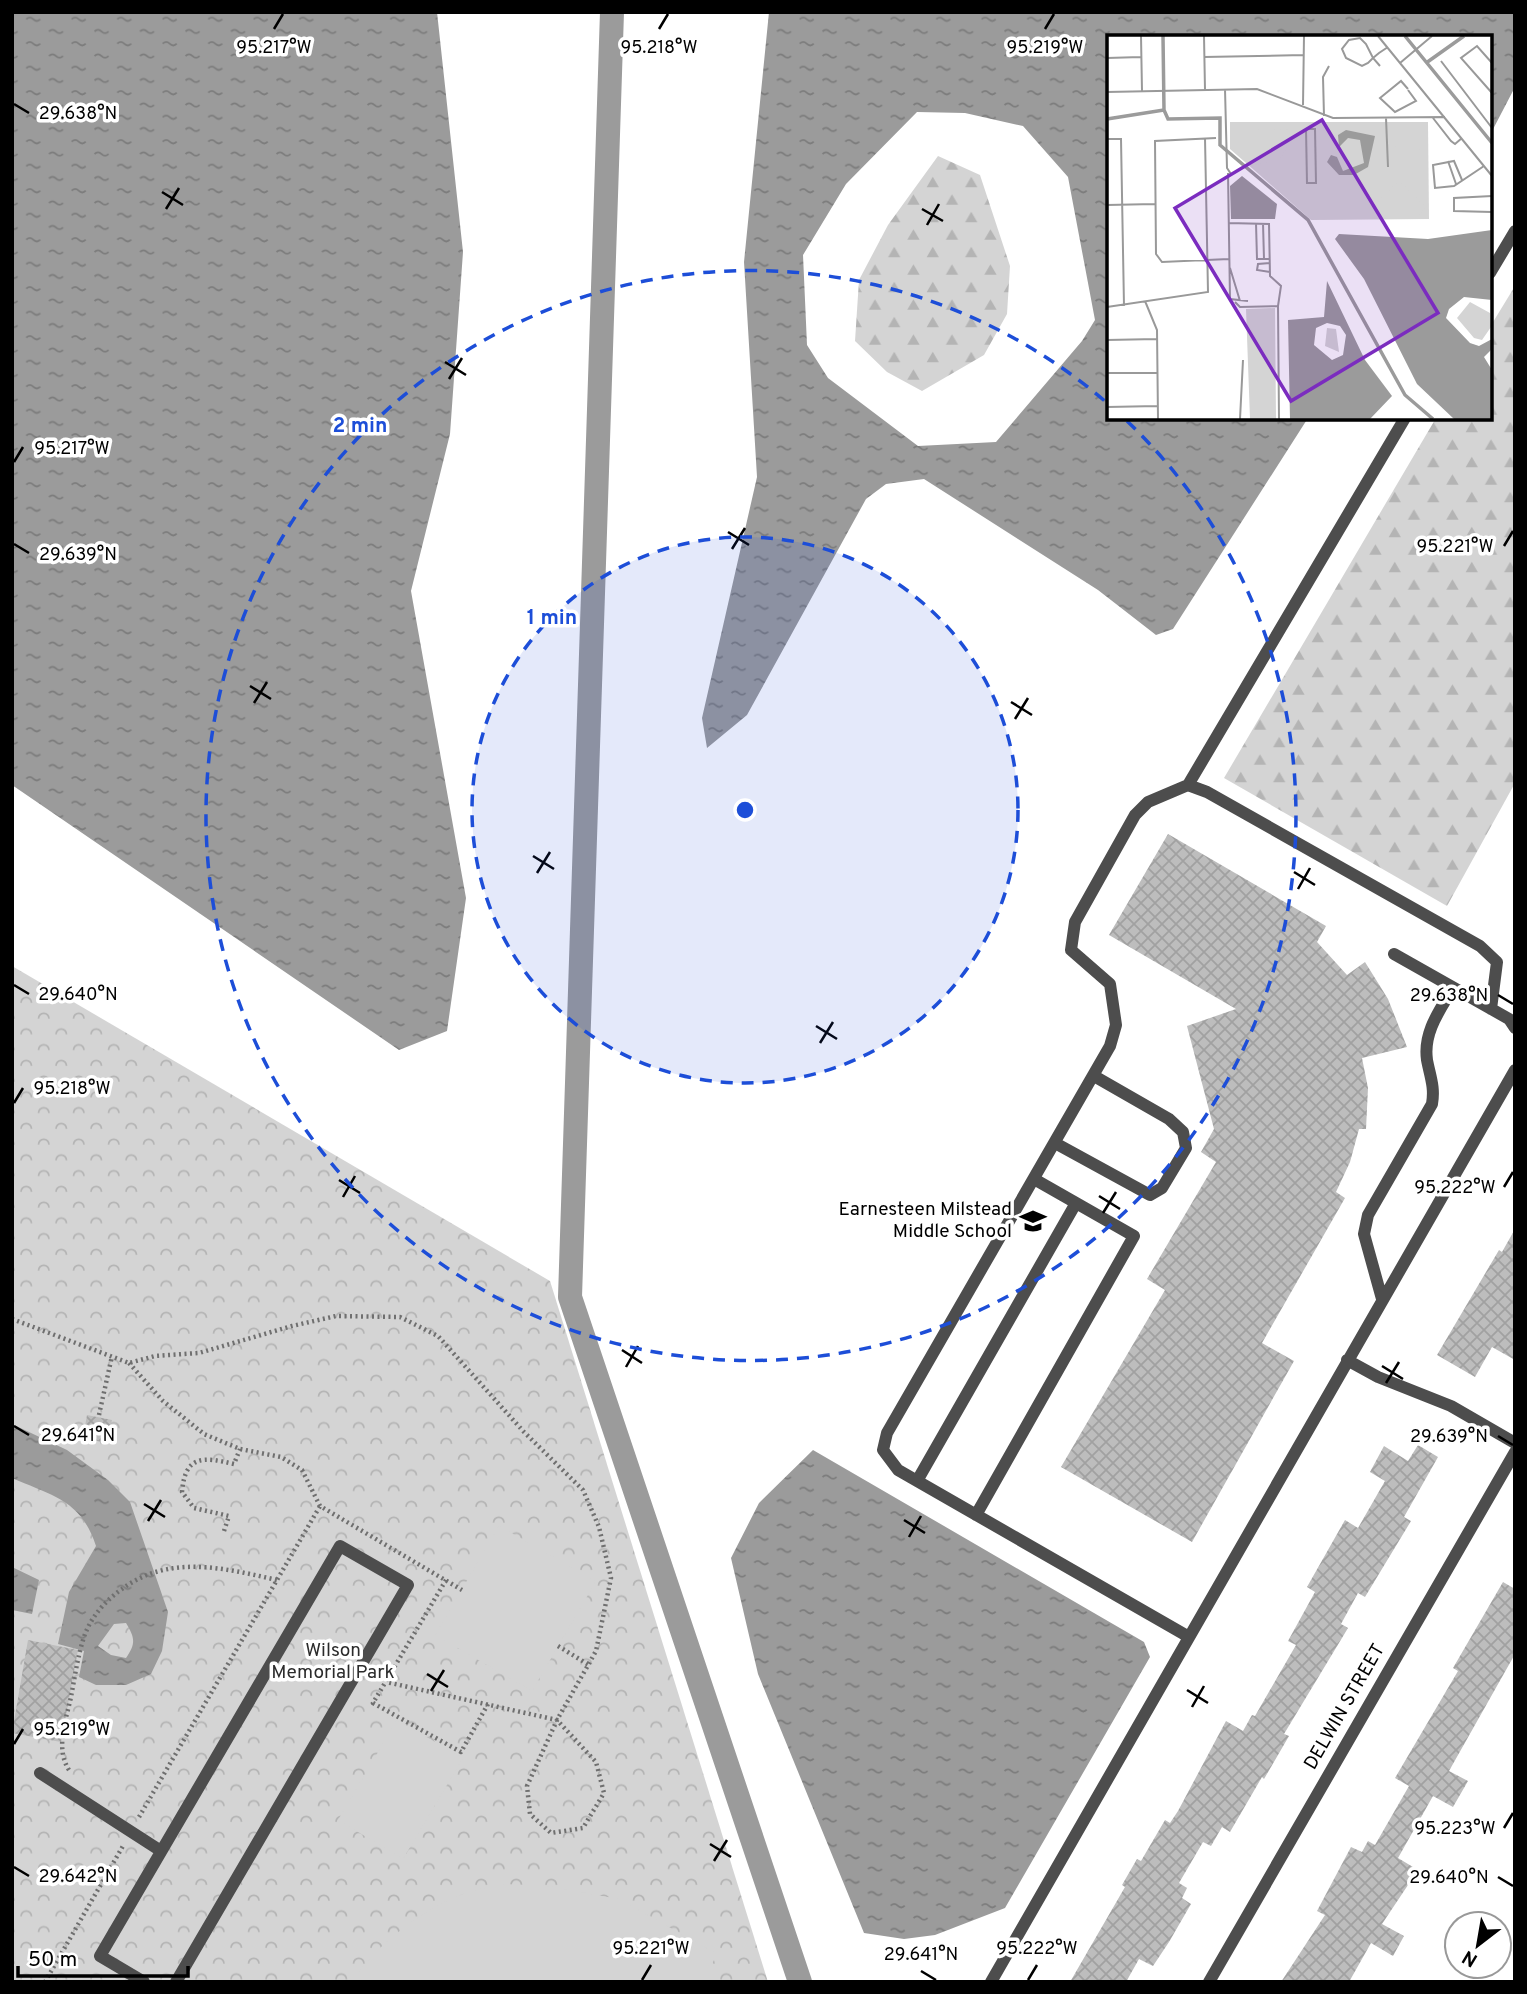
<svg xmlns="http://www.w3.org/2000/svg" width="1527" height="1994" font-family="Overpass,sans-serif">
  <style>
    .forest { fill: url(#forest-firs) }
    .park { fill: url(#park-crowns) }
    .pitch { fill: #d4d4d4 }
    .water { fill: url(#water-ripples); fill-rule: evenodd }
    .lines { fill: none; stroke-linecap: round; stroke-linejoin: round }
    .canal { stroke: #9b9b9b; stroke-width: 24 }
    .building { fill: url(#building-cross-hatch) }
    .path { stroke: #6f6f6f; stroke-width: 4.5; stroke-dasharray: 2 3.5; stroke-linecap: butt }
    .minor { stroke: #4d4d4d; stroke-width: 12 }
    .ticks { fill: none; stroke: #000; stroke-width: 2.5 }
    .ring { fill: none; stroke: #1d4ed8; stroke-width: 3.5; stroke-dasharray: 12 9 }
    .labels { text-anchor: middle; dominant-baseline: central; stroke-width: 7; stroke-linejoin: round; paint-order: stroke }
    .poi-label { font-size: 19px; fill: #000; stroke: #fff; text-anchor: end }
    .park-label { font-size: 19px; fill: #2b2b2b; stroke: #fff }
    .street-label { font-size: 19px; fill: #000; stroke: #fff }
    .inset-river { fill: none; stroke: #9b9b9b; stroke-width: 3.5 }
    .inset-road { fill: none; stroke: #999; stroke-width: 2 }
    .view { fill: #7b2cbf; fill-opacity: 0.15; stroke: #7b2cbf; stroke-width: 3.5 }
    .inset-edge { fill: none; stroke: #000; stroke-width: 3.5 }
    .ticks-label { font-size: 18px; text-anchor: middle; fill: #000; stroke: #fff; stroke-width: 7; stroke-linejoin: round; paint-order: stroke }
    .centre { fill: #1d4ed8; stroke: #fff; stroke-width: 3.5 }
    .ring-label { font-size: 21px; text-anchor: middle; font-weight: bold; fill: #1d4ed8; stroke: #fff; stroke-width: 7; stroke-linejoin: round; paint-order: stroke }
  </style>
  <defs>
    <pattern id="forest-firs" width="22" height="20" patternUnits="userSpaceOnUse" patternTransform="scale(1.75)"><rect width="22" height="20" fill="#d4d4d4"/><path d="M5 1l3.5 6h-7zM16 11l3.5 6h-7z" fill="#b4b4b4"/></pattern>
    <pattern id="park-crowns" width="20" height="18" patternUnits="userSpaceOnUse" patternTransform="scale(1.75)"><rect width="20" height="18" fill="#d4d4d4"/><path d="M2 6a3 3 0 1 1 6 0M12 15a3 3 0 1 1 6 0" fill="none" stroke="#b4b4b4"/></pattern>
    <pattern id="water-ripples" width="26" height="14" patternUnits="userSpaceOnUse" patternTransform="scale(1.75)"><rect width="26" height="14" fill="#9b9b9b"/><path d="M2 4q2-2 4 0t4 0M15 11q2-2 4 0t4 0" fill="none" stroke="#7c7c7c"/></pattern>
    <pattern id="building-cross-hatch" width="8" height="8" patternUnits="userSpaceOnUse" patternTransform="scale(1.75)"><rect width="8" height="8" fill="#bdbdbd"/><path d="M0 0l8 8M0 8l8-8" fill="none" stroke="#a1a1a1"/></pattern>
  </defs>
  <rect width="100%" height="100%" fill="#fff"/>
  <!-- forest -->
  <path class="forest" d="M 938,156 L 980,175 L 1010,266 L 1007,314 L 984,355 L 922,391 L 887,372 L 855,341 L 859,280 L 888,225 Z
    M 1515,286 L 1515,783 L 1447,906 L 1224,778 L 1436,418 L 1490,418 L 1490,327 Z"/>
  <!-- park -->
  <path class="park" d="M 12,966 L 550,1281 L 768,1982 L 16,1982 L 12,1979 Z"/>
  <!-- pitch -->
  <path class="pitch" d="M 499,1526 L 596,1581 L 532,1691 L 435,1635 Z
    M 397,1720 L 463,1758 L 403,1859 L 338,1820 Z
    M 501,1884 L 547,1886 L 619,1899 L 717,1954 L 703,1982 L 352,1982 C 372,1948 421,1911 458,1896 C 471,1890 487,1888 501,1884 Z"/>
  <!-- water -->
  <path class="water" d="M 12,12 L 437,12 L 463,252 L 450,434 L 411,591 L 466,898 L 447,1031 L 399,1050 L 12,785 Z
    M 769,12 L 1515,12 L 1515,87 L 1490,135 L 1490,37 L 1109,37 L 1109,418 L 1308,418 L 1173,629 L 1156,635 L 1098,590 L 924,479 L 886,484 L 866,499 L 747,715 L 707,748 L 702,718 L 757,477 L 744,262 ZM 917,112 L 965,113 L 1023,126 L 1068,177 L 1095,320 L 1082,341 L 996,442 L 918,446 L 828,378 L 807,345 L 803,255 L 846,184 Z
    M 12,1424 L 67,1450 L 108,1480 L 130,1502 L 168,1612 L 162,1651 L 151,1674 L 126,1685 L 96,1685 L 79,1677 L 84,1651 L 58,1644 L 69,1592 L 96,1546 C 81,1500 53,1496 12,1478 ZM 126,1623 C 135,1638 136,1643 126,1658 L 111,1655 L 98,1646 L 114,1624 Z
    M 813,1450 L 1144,1642 L 1150,1657 L 1005,1908 L 935,1935 L 904,1939 L 864,1933 L 758,1674 L 731,1558 L 759,1503 Z
    M 12,1567 L 39,1580 L 32,1614 L 12,1610 Z"/>
  <g class="lines">
    <!-- canal -->
    <path class="canal" d="M 612,12 L 570,1297 L 800,1982"/>
  </g>
  <!-- building -->
  <path class="building" d="M 1168,834 L 1326,926 L 1317,942 L 1347,975 L 1365,962 L 1388,999 L 1407,1047 L 1362,1058 L 1368,1088 L 1366,1129 L 1359,1129 L 1350,1162 L 1336,1192 L 1345,1198 L 1262,1343 L 1294,1361 L 1192,1542 L 1061,1467 L 1165,1290 L 1147,1279 L 1216,1162 L 1201,1152 L 1214,1129 L 1187,1026 L 1236,1009 L 1109,935 Z
    M 1515,1229 L 1515,1360 L 1492,1347 L 1475,1377 L 1437,1355 L 1499,1250 L 1502,1252 Z
    M 87,1415 L 112,1420 L 107,1443 L 83,1438 Z
    M 1418,1445 L 1438,1457 L 1404,1517 L 1411,1521 L 1365,1597 L 1358,1593 L 1341,1624 L 1348,1628 L 1284,1734 L 1289,1736 L 1264,1779 L 1262,1777 L 1230,1832 L 1222,1827 L 1211,1846 L 1203,1842 L 1179,1883 L 1187,1888 L 1182,1898 L 1191,1904 L 1169,1942 L 1153,1966 L 1139,1959 L 1126,1982 L 1070,1982 L 1125,1887 L 1122,1885 L 1137,1859 L 1141,1861 L 1165,1820 L 1170,1823 L 1178,1811 L 1226,1721 L 1243,1731 L 1252,1715 L 1255,1716 L 1296,1645 L 1288,1641 L 1315,1592 L 1307,1587 L 1345,1520 L 1358,1528 L 1385,1481 L 1370,1472 L 1384,1446 L 1408,1461 Z
    M 1503,1582 L 1515,1589 L 1515,1654 L 1449,1771 L 1468,1781 L 1453,1807 L 1433,1796 L 1398,1858 L 1418,1870 L 1382,1924 L 1404,1936 L 1393,1956 L 1371,1943 L 1349,1982 L 1281,1982 L 1325,1915 L 1317,1911 L 1351,1847 L 1362,1852 L 1368,1841 L 1375,1845 L 1409,1786 L 1395,1778 L 1458,1671 L 1453,1668 Z
    M 28,1640 L 78,1650 L 61,1742 L 12,1733 Z"/>
  <g class="lines">
    <!-- path -->
    <path class="path" d="M 12,1319 L 129,1363 L 155,1356 L 199,1353 L 292,1326 L 336,1316 L 400,1317 L 438,1336 L 524,1432 L 583,1490 L 599,1527 L 611,1578 L 596,1651 L 557,1720 L 527,1786 L 530,1814 L 551,1833 L 583,1828 L 604,1793 L 596,1762 L 557,1720 L 386,1682
      M 129,1363 L 163,1401 L 204,1434 L 240,1449 L 281,1457 L 302,1470 L 320,1506 L 462,1590
      M 99,1415 L 112,1356
      M 224,1531 L 229,1516 L 194,1508 L 182,1492 C 185,1454 204,1457 234,1464 L 240,1449
      M 446,1580 L 373,1703 L 461,1752 L 488,1704
      M 558,1646 L 589,1665
      M 69,1770 C 55,1748 66,1720 71,1697 C 75,1676 78,1654 85,1634 C 92,1616 106,1600 122,1589 C 169,1554 224,1568 277,1580
      M 139,1817 L 320,1506
      M 45,1982 L 123,1846"/>
    <!-- minor -->
    <path class="minor" d="M 1490,273 L 1515,231
      M 1188,785 L 1405,418
      M 1394,954 L 1509,1019 L 1515,1028
      M 1055,1143 L 1150,1195 L 1162,1188 L 1186,1148 L 1183,1132 L 1169,1119 L 1094,1076
      M 1382,1299 L 1364,1234 L 1368,1215 L 1432,1104 C 1435,1087 1430,1076 1427,1060 C 1423,1032 1440,1010 1453,988
      M 1347,1360 L 1378,1377 L 1451,1406 L 1515,1443
      M 917,1481 L 1076,1203
      M 976,1515 L 1134,1236 L 1034,1179
      M 1189,1637 L 898,1470 L 883,1450 L 887,1433 L 1110,1046 L 1116,1025 L 1110,984 L 1071,950 L 1075,922 L 1135,815 L 1148,802 L 1188,785 L 1207,792 L 1480,946 L 1497,962 L 1491,1009
      M 40,1773 L 161,1851
      M 144,1982 L 100,1956 L 340,1546 L 408,1585 L 176,1982
      M 991,1982 L 1515,1070
      M 1209,1982 L 1515,1452"/>
  </g>
  <!-- ticks -->
  <path class="ticks" d="M 274,29 L 283,14M 659,29 L 668,14M 1045,29 L 1054,14M 14,104 L 29,113M 162,192 L 183,205M 166,209 L 179,188M 922,209 L 943,221M 927,225 L 939,204M 445,362 L 466,375M 449,379 L 462,358M 14,462 L 23,447M 728,532 L 749,545M 14,544 L 29,553M 1504,546 L 1513,531M 732,549 L 745,528M 250,686 L 271,699M 1011,702 L 1032,715M 254,703 L 267,682M 1015,719 L 1028,698M 533,856 L 554,869M 1294,872 L 1315,885M 537,873 L 550,852M 1298,889 L 1310,868M 14,985 L 29,994M 1498,995 L 1513,1004M 816,1026 L 837,1039M 820,1043 L 833,1022M 14,1103 L 23,1088M 339,1180 L 360,1193M 1504,1187 L 1513,1172M 1099,1196 L 1120,1209M 343,1197 L 355,1176M 1103,1213 L 1116,1192M 622,1350 L 642,1363M 1382,1366 L 1403,1379M 626,1367 L 638,1346M 1386,1383 L 1399,1362M 14,1426 L 29,1435M 1498,1436 L 1513,1445M 144,1504 L 165,1517M 904,1520 L 925,1533M 148,1521 L 161,1500M 909,1537 L 921,1516M 427,1674 L 448,1687M 1187,1690 L 1208,1703M 431,1691 L 444,1670M 1192,1707 L 1204,1686M 14,1744 L 23,1729M 1504,1828 L 1513,1813M 710,1844 L 731,1857M 714,1861 L 727,1840M 14,1867 L 29,1876M 1498,1877 L 1513,1886M 921,1971 L 936,1980M 642,1980 L 651,1965M 1028,1980 L 1037,1965"/>
  <!-- distance rings -->
  <circle cx="745" cy="810" r="273" fill="#1d4ed8" fill-opacity=".12"/>
  <g class="ring">
    <circle cx="745" cy="810" r="273"/>
    <path d="M1127 421A545 545 0 1 1 1106 402"/>
  </g>
  <!-- icons -->
  <defs>
    <g id="school-bare" transform="scale(2.1)"><path d="M0-5L7-2L0 1L-7-2ZM-4 1L0 2.5L4 1V4Q0 6-4 4Z" fill="#000" stroke="#fff" stroke-width="2.5" paint-order="stroke"/></g>
  </defs>
  <g fill-rule="evenodd">
    <use href="#school-bare" x="1033" y="1221"/>
  </g>
  <g class="labels">
    <!-- poi labels -->
    <g class="poi-label">
      <text x="1012" y="1210">Earnesteen Milstead<tspan x="1012" dy="22">Middle School</tspan></text>
    </g>
    <!-- park labels -->
    <g class="park-label">
      <text x="333" y="1651">Wilson<tspan x="333" dy="22">Memorial Park</tspan></text>
    </g>
    <!-- street labels -->
    <g class="street-label">
      <text transform="translate(1345 1707) rotate(-60)">DELWIN STREET</text>
    </g>
  </g>
  <!-- overview -->
  <g transform="translate(1107 35)">
    <rect width="385" height="385" fill="#fff"/>
    <path d="M 363,267 L 383,278 L 384,292 L 375,305 L 367,303 L 350,283 ZM 168,273 L 169,384 L 143,384 L 139,274 ZM 220,293 L 229,294 L 232,317 L 218,311 Z" fill="#d4d4d4"/>
    <path d="M 123,87 L 321,87 L 322,184 L 204,185 L 123,114 Z" fill="#d4d4d4"/>
    <path d="M 291,90 L 315,93 L 311,135 L 287,132 ZM 150,94 L 182,95 L 182,109 L 173,124 L 148,130 ZM 292,146 L 319,172 L 311,181 L 280,183 L 265,172 Z" fill="#d4d4d4"/>
    <path d="M 239,95 L 268,101 L 261,132 L 247,140 L 232,140 L 220,127 L 224,120 L 230,122 L 236,136 L 257,128 L 253,105 L 241,103 L 232,112 L 231,100 ZM 135,141 L 170,169 L 168,184 L 124,184 L 123,151 ZM 385,195 L 385,265 L 357,262 L 342,274 L 339,283 L 363,308 L 372,311 L 385,304 L 385,314 L 377,322 L 385,335 L 385,384 L 347,384 L 310,349 L 257,244 L 228,204 L 232,199 L 321,204 ZM 220,246 L 258,325 L 285,361 L 263,384 L 183,384 L 181,285 L 217,282 ZM 220,288 L 233,291 L 239,300 L 236,320 L 225,325 L 207,310 L 209,293 Z" fill="#9b9b9b" fill-rule="evenodd"/>
    <path class="inset-river" d="M 298,1 L 385,108M 319,28 L 357,1M 57,75 L 61,84 L 113,83 L 113,110 L 201,185 L 298,360 L 326,384M 0,84 L 57,75 L 56,1"/>
    <path class="inset-road" d="M 34,1 L 35,56M 97,1 L 98,55M 271,1 L 385,141M 97,22 L 197,20M 0,23 L 34,22M 334,26 L 385,93M 293,28 L 325,1M 385,28 L 370,11 L 354,23 L 385,58M 273,31 L 266,23 L 259,9 L 253,3 L 242,5 L 235,14 L 239,23 L 255,31 L 261,28 L 266,23 L 272,18 L 281,12M 118,54 L 120,133 L 124,139M 301,54 L 294,46 L 273,63 L 288,77 L 309,66 L 301,55M 0,57 L 150,54 L 226,83 L 338,82M 196,70 L 197,1M 217,81 L 216,42 L 222,31M 279,83 L 281,132M 326,83 L 344,106 L 348,109 L 355,103M 199,94 L 208,94 L 209,148 L 200,148 ZM 109,103 L 48,106 L 49,219 L 55,227 L 122,224M 0,104 L 14,104 L 17,271M 341,126 L 349,149M 121,138 L 123,264 L 141,266M 355,145 L 347,126 L 326,130 L 328,153 L 347,151 L 377,131M 385,161 L 347,163 L 347,176 L 385,177M 0,170 L 48,169M 121,188 L 162,189 L 163,241 L 174,251 L 171,271 L 133,272 L 128,267M 149,188 L 150,224 L 163,224M 156,188 L 157,224M 163,228 L 151,229 L 150,235 L 163,237M 123,233 L 133,266M 38,266 L 50,295 L 51,384M 171,271 L 172,384M 0,272 L 101,257 L 98,103M 0,305 L 50,304M 0,338 L 51,338M 0,372 L 51,371M 133,384 L 136,325"/>
    <path class="view" d="M 215,85 L 331,278 L 184,366 L 68,173 Z"/>
    <rect width="385" height="385" class="inset-edge"/>
  </g>
  <g class="ticks-label">
    <text x="274" y="53">95.217°W</text>
    <text x="659" y="53">95.218°W</text>
    <text x="1045" y="53">95.219°W</text>
    <text x="78" y="119">29.638°N</text>
    <text x="72" y="454">95.217°W</text>
    <text x="1455" y="552">95.221°W</text>
    <text x="78" y="560">29.639°N</text>
    <text x="78" y="1000">29.640°N</text>
    <text x="1449" y="1001">29.638°N</text>
    <text x="72" y="1094">95.218°W</text>
    <text x="1455" y="1193">95.222°W</text>
    <text x="78" y="1441">29.641°N</text>
    <text x="1449" y="1442">29.639°N</text>
    <text x="72" y="1735">95.219°W</text>
    <text x="1455" y="1834">95.223°W</text>
    <text x="78" y="1882">29.642°N</text>
    <text x="1449" y="1883">29.640°N</text>
    <text x="651" y="1954">95.221°W</text>
    <text x="1037" y="1954">95.222°W</text>
    <text x="921" y="1960">29.641°N</text>
  </g>
  <circle cx="745" cy="810" r="10" class="centre"/>
  <g class="ring-label">
    <text x="360" y="432">2 min</text>
    <text x="552" y="624">1 min</text>
  </g>
  <!-- border -->
  <rect width="1527" height="1994" fill="none" stroke="#000000" stroke-width="28"/>
  <!-- north arrow -->
  <g transform="translate(1478 1945) rotate(211)"><circle r="33" fill="#ffffff" stroke="#999999" stroke-width="2"/>
  <path d="M0-5L12 26L0 18L-12 26Z" fill="#000000"/>
  <text y="-10" font-size="19" font-weight="bold" text-anchor="middle" fill="#000000">N</text>
  </g>
  <!-- scale -->
  <path d="M18 1966v10h170v-10" fill="none" stroke="#000000" stroke-width="3.5"/>
  <text x="28" y="1966" font-size="21" fill="#000000" stroke="#ffffff" stroke-width="5" paint-order="stroke">50 m</text>
</svg>
